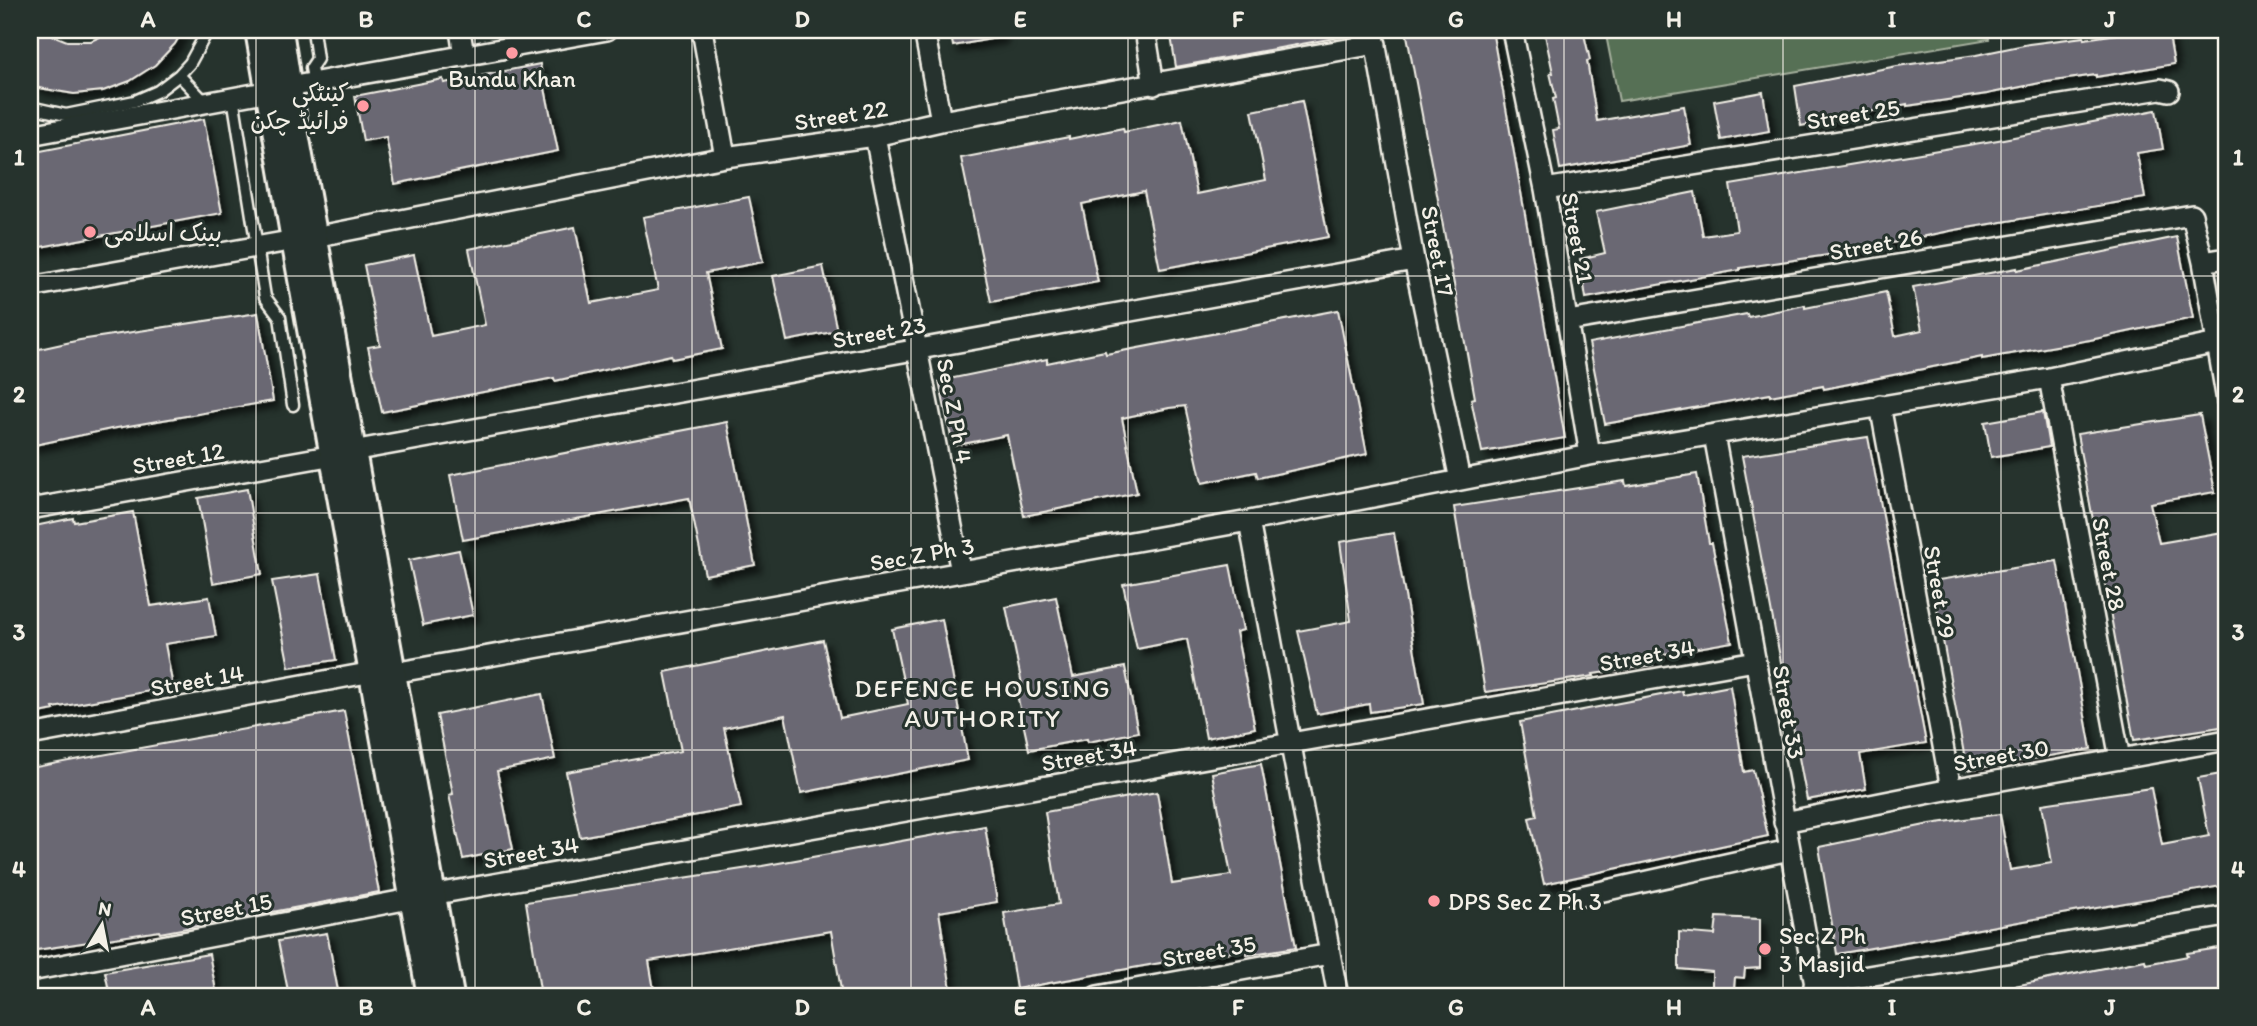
<svg xmlns="http://www.w3.org/2000/svg" width="2257" height="1026" font-family="Itim,'Playpen Sans Arabic',sans-serif">
  <style>
    .green { fill: #577055; stroke: #a6b09e; stroke-width: 2 }
    .building { fill: #6a6773; stroke: #f4f1e8; stroke-width: 2; filter: url(#shadow) }
    .lines { fill: none; stroke-linecap: round; stroke-linejoin: round }
    .lane-casing { stroke: #f4f1e8; stroke-width: 15 }
    .street-casing { stroke: #f4f1e8; stroke-width: 24 }
    .secondary-casing { stroke: #f4f1e8; stroke-width: 32 }
    .lane { stroke: #26332d; stroke-width: 10 }
    .street { stroke: #26332d; stroke-width: 19 }
    .secondary { stroke: #26332d; stroke-width: 26 }
    .grid { fill: none; stroke: #f4f1e8; stroke-width: 2; stroke-opacity: 0.55 }
    .poi-dot { fill: #ff9aa2; stroke: #26332d; stroke-width: 2.5 }
    .labels { text-anchor: middle; dominant-baseline: central; stroke-width: 6; stroke-linejoin: round; paint-order: stroke }
    .poi-label { font-size: 24px; fill: #f4f1e8; stroke: #26332d; text-anchor: start }
    .street-label { font-size: 24px; fill: #f4f1e8; stroke: #26332d }
    .neighbourhood-label { font-size: 26px; letter-spacing: 2px; fill: #f4f1e8; stroke: #26332d }
    .neatline { fill: none; stroke: #f4f1e8; stroke-width: 2.5 }
    .grid-label { font-size: 23px; text-anchor: middle; font-weight: bold; fill: #f4f1e8 }
  </style>
  <defs>
    <filter id="shadow"><feDropShadow dx="6" dy="6" stdDeviation="3.5" flood-color="#0009"/></filter>
  </defs>
  <rect width="100%" height="100%" fill="#26332d"/>
  <filter id="ink" filterUnits="userSpaceOnUse"><feTurbulence type="fractalNoise" baseFrequency=".0143" numOctaves="2"/><feDisplacementMap in="SourceGraphic" scale="14" xChannelSelector="R" yChannelSelector="G"/><feConvolveMatrix kernelMatrix="1 2 1 2 8 2 1 2 1" color-interpolation-filters="sRGB"/></filter>
  <g filter="url(#ink)">
    <!-- green -->
    <path class="green" d="M 1605,30 L 1988,30 L 1989,39 L 1619,101 Z"/>
    <!-- building -->
    <path class="building" d="M 30,30 L 40,30 L 67,41 L 91,41 L 115,30 L 183,30 L 175,44 L 155,65 L 130,81 L 103,91 L 74,94 L 39,88 L 30,83 Z
      M 950,30 L 1001,30 L 1002,37 L 953,46 Z
      M 1170,30 L 1340,30 L 1340,37 L 1176,67 Z
      M 1406,30 L 1492,30 L 1565,438 L 1482,452 L 1471,399 L 1475,398 L 1466,348 Z
      M 1544,30 L 1583,30 L 1590,60 L 1587,61 L 1597,121 L 1684,106 L 1691,145 L 1560,169 L 1553,130 L 1559,129 L 1553,99 L 1556,98 L 1550,73 L 1553,73 Z
      M 2144,30 L 2168,30 L 2174,64 L 2096,77 L 2096,75 L 2040,83 L 1987,94 L 1907,106 L 1907,104 L 1801,126 L 1795,86 L 1897,66 L 1976,55 L 2029,44 L 2084,37 L 2084,39 Z
      M 540,64 L 558,151 L 395,184 L 386,137 L 363,141 L 355,96 L 443,79 L 444,83 Z
      M 1763,92 L 1769,131 L 1721,140 L 1714,101 Z
      M 1302,101 L 1328,237 L 1160,269 L 1144,191 L 1082,204 L 1098,282 L 991,302 L 961,158 L 1069,137 L 1069,139 L 1123,128 L 1124,132 L 1182,120 L 1197,194 L 1266,180 L 1252,111 Z
      M 2156,110 L 2163,149 L 2137,153 L 2145,198 L 1955,230 L 1848,252 L 1740,268 L 1740,270 L 1586,298 L 1580,259 L 1605,253 L 1596,212 L 1695,192 L 1703,236 L 1737,231 L 1730,185 L 1998,140 Z
      M 204,119 L 222,213 L 30,249 L 30,153 Z
      M 749,197 L 763,262 L 706,273 L 722,349 L 672,359 L 671,355 L 555,381 L 554,378 L 382,412 L 368,347 L 380,345 L 364,265 L 414,255 L 431,336 L 485,325 L 469,249 L 575,227 L 591,303 L 658,290 L 643,217 Z
      M 2177,237 L 2193,318 L 2090,340 L 1982,359 L 1982,357 L 1824,389 L 1823,386 L 1770,396 L 1770,394 L 1605,424 L 1589,343 L 1747,314 L 1748,317 L 1805,305 L 1805,308 L 1886,292 L 1895,336 L 1922,330 L 1913,287 L 2017,268 L 2017,270 Z
      M 823,266 L 837,331 L 787,341 L 773,276 Z
      M 1338,310 L 1367,454 L 1258,478 L 1256,472 L 1202,483 L 1185,406 L 1169,408 L 1122,418 L 1137,493 L 1024,516 L 1007,435 L 953,446 L 939,381 L 1047,359 L 1047,363 L 1105,351 L 1106,354 Z
      M 258,313 L 273,401 L 111,429 L 30,446 L 30,351 L 80,340 Z
      M 2043,412 L 2049,447 L 1991,457 L 1985,422 Z
      M 2200,415 L 2215,492 L 2150,503 L 2159,543 L 2223,532 L 2227,555 L 2227,726 L 2134,740 L 2077,434 Z
      M 727,422 L 755,565 L 705,575 L 689,498 L 463,540 L 450,475 Z
      M 1868,437 L 1926,743 L 1860,754 L 1866,789 L 1807,800 L 1742,456 Z
      M 1697,474 L 1709,543 L 1712,543 L 1732,642 L 1652,656 L 1653,665 L 1593,674 L 1594,676 L 1485,692 L 1454,507 L 1625,481 L 1626,486 Z
      M 247,489 L 262,574 L 213,583 L 198,498 Z
      M 133,512 L 151,606 L 209,597 L 216,636 L 165,644 L 173,687 L 53,708 L 54,710 L 30,715 L 30,527 L 73,518 L 74,522 Z
      M 1394,533 L 1424,704 L 1370,712 L 1369,704 L 1317,714 L 1298,631 L 1351,621 L 1340,542 Z
      M 459,550 L 473,615 L 423,625 L 409,560 Z
      M 2057,561 L 2091,749 L 1967,770 L 1932,581 Z
      M 1230,565 L 1243,630 L 1236,632 L 1255,728 L 1206,738 L 1187,639 L 1137,649 L 1123,584 Z
      M 320,574 L 336,660 L 289,667 L 272,581 Z
      M 1056,597 L 1073,677 L 1125,667 L 1138,732 L 1088,742 L 1087,739 L 1029,750 L 1015,685 L 1022,684 L 1006,607 Z
      M 942,619 L 968,760 L 801,793 L 785,715 L 724,728 L 741,807 L 580,837 L 566,772 L 681,751 L 665,672 L 823,640 L 840,718 L 908,704 L 892,629 Z
      M 1730,686 L 1744,772 L 1753,770 L 1768,836 L 1544,884 L 1529,818 L 1537,816 L 1520,722 L 1682,691 L 1683,695 Z
      M 542,694 L 555,759 L 497,771 L 513,849 L 463,859 L 449,795 L 453,794 L 437,715 Z
      M 344,711 L 379,892 L 160,933 L 159,931 L 30,951 L 30,768 Z
      M 1261,764 L 1296,947 L 1247,955 L 1246,950 L 1188,958 L 1016,989 L 1004,913 L 1059,904 L 1045,812 L 1157,792 L 1172,884 L 1231,875 L 1212,773 Z
      M 2227,773 L 2227,885 L 1837,954 L 1819,847 L 1930,824 L 2000,814 L 2010,870 L 2052,863 L 2042,804 L 2151,788 L 2162,845 L 2209,836 L 2198,778 Z
      M 985,826 L 997,902 L 939,912 L 952,996 L 842,996 L 831,931 L 649,961 L 655,996 L 541,996 L 526,902 L 762,866 Z
      M 1717,917 L 1760,919 L 1760,968 L 1745,969 L 1744,978 L 1735,977 L 1734,989 L 1712,989 L 1712,972 L 1679,969 L 1679,932 L 1715,935 Z
      M 327,933 L 339,996 L 289,996 L 278,941 Z
      M 2219,948 L 2227,996 L 1999,996 L 1999,989 L 2145,960 L 2146,964 L 2188,956 L 2187,953 Z
      M 209,954 L 217,996 L 110,996 L 105,972 Z"/>
    <g class="lines">
      <!-- lane casing -->
      <g class="lane-casing">
        <path id="lane" d="M 313,30 L 317,59 L 311,68 L 314,84
          M 179,75 L 205,102
          M 233,97 L 265,297 L 280,317 L 293,405
          M 30,107 L 66,115 L 135,101 L 158,91 L 179,75 L 190,63 L 208,30"/>
      </g>
      <!-- street casing -->
      <g class="street-casing">
        <path id="street" d="M 460,30 L 464,56
          M 702,30 L 725,157
          M 924,30 L 941,121
          M 1145,30 L 1154,85
          M 1373,30 L 1414,260 L 1460,480
          M 1512,30 L 1545,189 L 1590,455
          M 289,87 L 607,30
          M 30,135 L 270,91
          M 875,136 L 961,572
          M 1545,189 L 2160,89 L 2169,91
          M 314,237 L 725,157 L 875,136 L 941,121 L 1376,44
          M 2203,262 L 2227,258
          M 30,287 L 295,240
          M 1568,321 L 2192,215 L 2203,262 L 2227,401
          M 2049,378 L 2120,759
          M 1880,405 L 1951,789
          M 1714,435 L 1817,996
          M 352,451 L 1414,260
          M 30,509 L 334,455
          M 1249,521 L 1338,996
          M 393,673 L 1249,521 L 1590,455 L 2049,378 L 2217,343
          M 30,735 L 373,672
          M 1784,822 L 1951,789 L 2227,740
          M 1576,897 L 1789,850
          M 30,971 L 431,895 L 1755,661
          M 1814,985 L 2227,916
          M 1097,996 L 1330,954"/>
      </g>
      <!-- secondary casing -->
      <g class="secondary-casing">
        <path id="secondary" d="M 259,30 L 295,240 L 431,996
          M 279,30 L 295,134 L 450,996"/>
      </g>
      <!-- lane -->
      <use href="#lane" class="lane"/>
      <!-- street -->
      <use href="#street" class="street"/>
      <!-- secondary -->
      <use href="#secondary" class="secondary"/>
    </g>
  </g>
  <!-- grid -->
  <path class="grid" d="M 256,30 L 256,996M 475,30 L 475,996M 692,30 L 692,996M 911,30 L 911,996M 1128,30 L 1128,996M 1346,30 L 1346,996M 1564,30 L 1564,996M 1783,30 L 1783,996M 2001,30 L 2001,996M 30,276 L 2227,276M 30,513 L 2227,513M 30,750 L 2227,750"/>
  <!-- markers -->
  <g class="poi-dot">
    <circle cx="512" cy="53" r="7"/>
    <circle cx="363" cy="106" r="7"/>
    <circle cx="90" cy="232" r="7"/>
    <circle cx="1434" cy="901" r="7"/>
    <circle cx="1765" cy="949" r="7"/>
  </g>
  <g class="labels">
    <!-- poi labels -->
    <g class="poi-label">
      <text x="512" y="78" text-anchor="middle">Bundu Khan</text>
      <text x="349" y="92" text-anchor="end">کینٹکی<tspan x="349" dy="28">فرائیڈ چکن</tspan></text>
      <text x="104" y="232">بینک اسلامی</text>
      <text x="1448" y="901">DPS Sec Z Ph 3</text>
      <text x="1779" y="935">Sec Z Ph<tspan x="1779" dy="28">3 Masjid</tspan></text>
    </g>
    <!-- street labels -->
    <g class="street-label">
      <text transform="translate(1853 114) rotate(-9)">Street 25</text>
      <text transform="translate(841 115) rotate(-9)">Street 22</text>
      <text transform="translate(1578 238) rotate(80)">Street 21</text>
      <text transform="translate(1876 244) rotate(-10)">Street 26</text>
      <text transform="translate(1438 251) rotate(79)">Street 17</text>
      <text transform="translate(879 332) rotate(-10)">Street 23</text>
      <text transform="translate(955 411) rotate(79)">Sec Z Ph 4</text>
      <text transform="translate(178 458) rotate(-10)">Street 12</text>
      <text transform="translate(922 554) rotate(-10)">Sec Z Ph 3</text>
      <text transform="translate(2109 564) rotate(79)">Street 28</text>
      <text transform="translate(1940 592) rotate(80)">Street 29</text>
      <text transform="translate(1647 655) rotate(-10)">Street 34</text>
      <text transform="translate(197 680) rotate(-10)">Street 14</text>
      <text transform="translate(1789 712) rotate(80)">Street 33</text>
      <text transform="translate(1089 755) rotate(-10)">Street 34</text>
      <text transform="translate(2001 755) rotate(-10)">Street 30</text>
      <text transform="translate(531 852) rotate(-10)">Street 34</text>
      <text transform="translate(226 909) rotate(-11)">Street 15</text>
      <text transform="translate(1209 951) rotate(-10)">Street 35</text>
    </g>
    <!-- neighbourhood labels -->
    <g class="neighbourhood-label">
      <text x="983" y="688">DEFENCE HOUSING<tspan x="983" dy="30">AUTHORITY</tspan></text>
    </g>
  </g>
  <!-- margin -->
  <rect width="2257" height="1026" fill="none" stroke="#26332d" stroke-width="77"/>
  <!-- north arrow -->
  <g transform="translate(102 925) rotate(10)" stroke="#26332d" stroke-width="5" paint-order="stroke">
  <path d="M0-5L12 26L0 18L-12 26Z" fill="#f4f1e8"/>
  <text y="-10" font-size="19" font-weight="bold" text-anchor="middle" fill="#f4f1e8">N</text>
  </g>
  <rect x="38" y="38" width="2180" height="950" class="neatline"/>
  <g class="grid-label">
    <text x="148" y="27">A</text>
    <text x="366" y="27">B</text>
    <text x="584" y="27">C</text>
    <text x="802" y="27">D</text>
    <text x="1020" y="27">E</text>
    <text x="1238" y="27">F</text>
    <text x="1456" y="27">G</text>
    <text x="1674" y="27">H</text>
    <text x="1892" y="27">I</text>
    <text x="2110" y="27">J</text>
    <text x="19" y="165">1</text>
    <text x="2238" y="165">1</text>
    <text x="19" y="402">2</text>
    <text x="2238" y="402">2</text>
    <text x="19" y="640">3</text>
    <text x="2238" y="640">3</text>
    <text x="19" y="877">4</text>
    <text x="2238" y="877">4</text>
    <text x="148" y="1015">A</text>
    <text x="366" y="1015">B</text>
    <text x="584" y="1015">C</text>
    <text x="802" y="1015">D</text>
    <text x="1020" y="1015">E</text>
    <text x="1238" y="1015">F</text>
    <text x="1456" y="1015">G</text>
    <text x="1674" y="1015">H</text>
    <text x="1892" y="1015">I</text>
    <text x="2110" y="1015">J</text>
  </g>
</svg>
